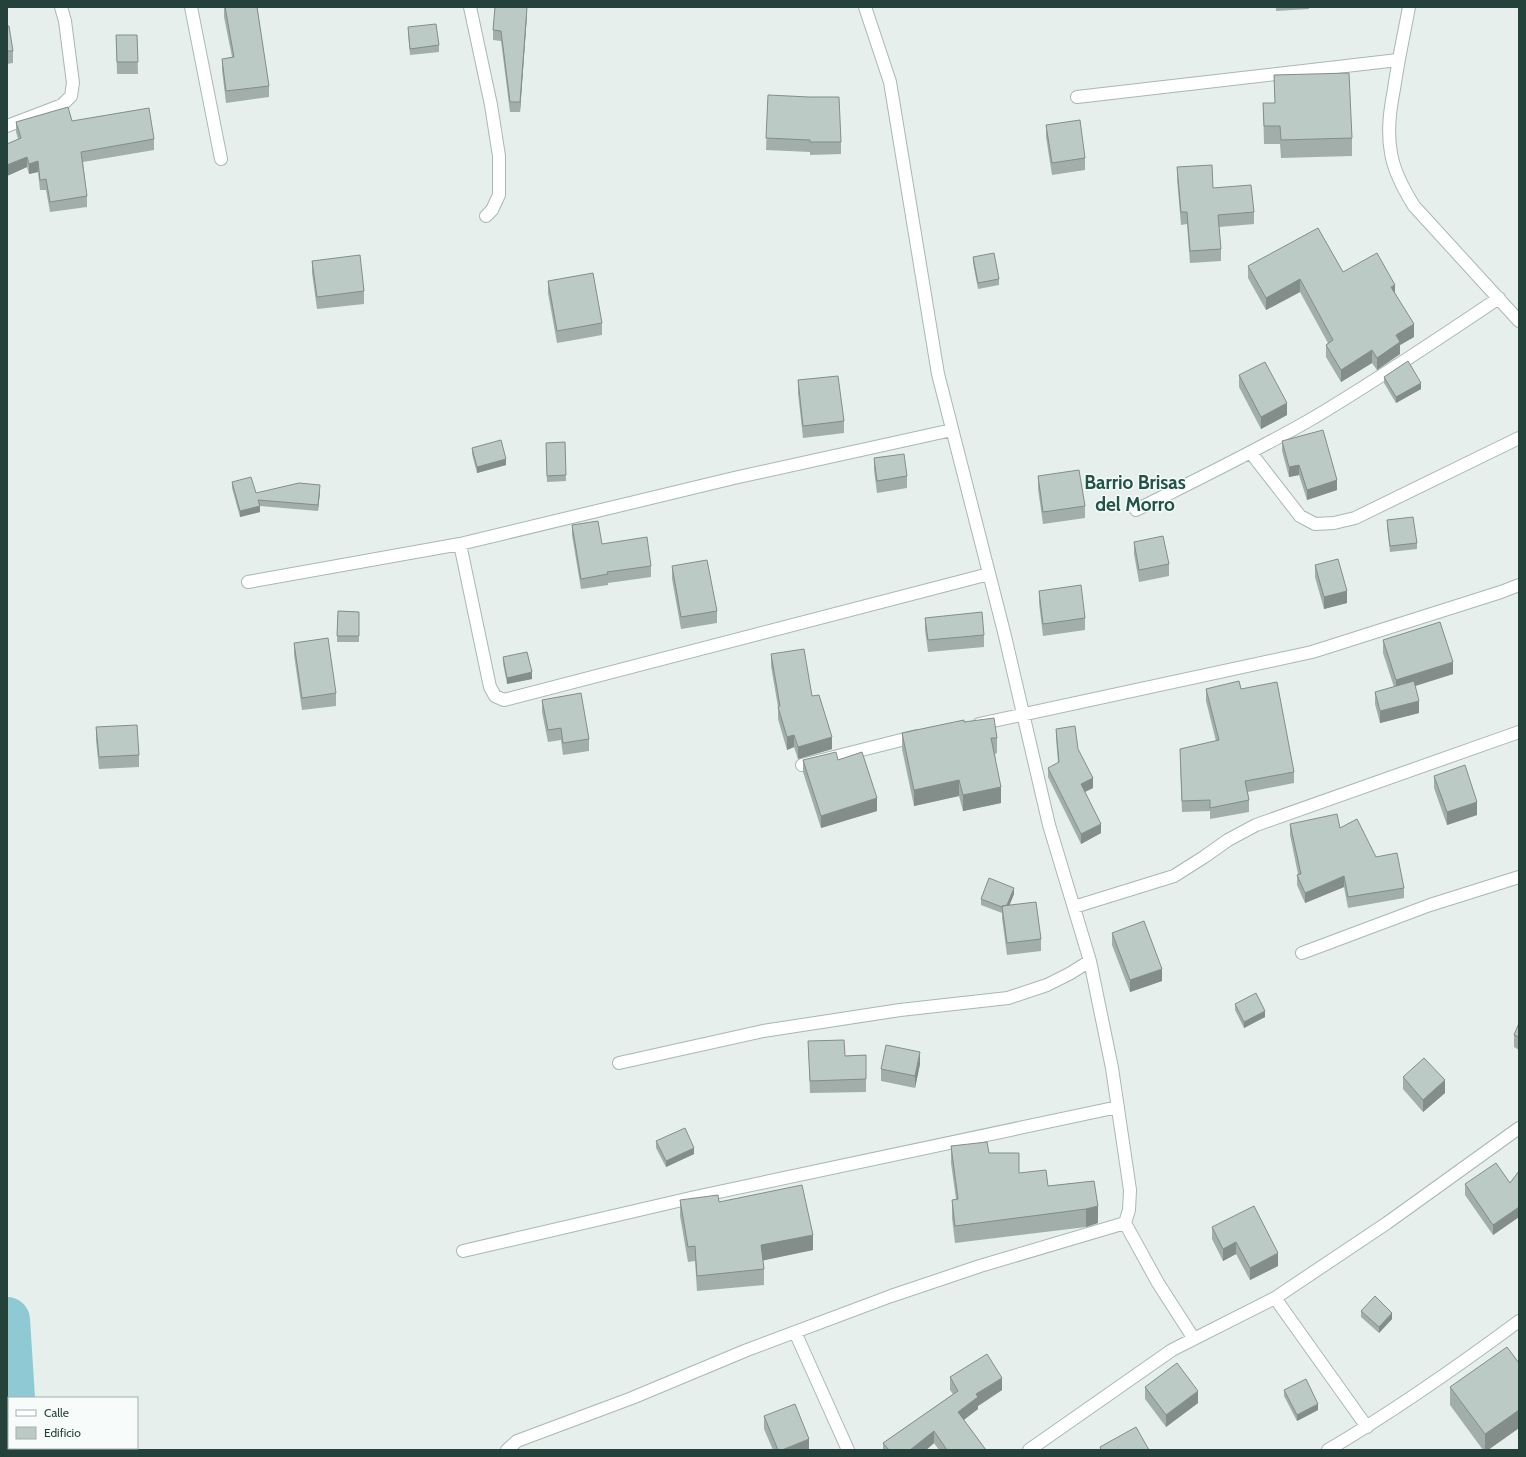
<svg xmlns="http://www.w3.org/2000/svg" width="1526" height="1457" font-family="Cabin,sans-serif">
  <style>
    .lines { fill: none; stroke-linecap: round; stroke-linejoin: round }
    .river { stroke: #8ec9d4; stroke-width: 46 }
    .minor-casing { stroke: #a8b8b2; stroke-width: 14 }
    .minor { stroke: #fff; stroke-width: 12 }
    .wall { fill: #a1aea9 }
    .shaded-wall { fill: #838d89 }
    .building { fill: #bbcac4; stroke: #838d89 }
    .labels { text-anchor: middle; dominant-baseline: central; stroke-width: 3; stroke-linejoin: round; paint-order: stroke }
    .district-label { font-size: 19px; font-weight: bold; fill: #1f5548; stroke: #f7fbf9 }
  </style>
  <rect width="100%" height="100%" fill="#e6efeb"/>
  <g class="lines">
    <!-- river -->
    <path class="river" d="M 7,1320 L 12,1398
      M 15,1448 L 15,1450"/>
    <!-- minor casing -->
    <g class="minor-casing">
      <path id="minor" d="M 191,7 L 221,159
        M 470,7 L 491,105 L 499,156 L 499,195 L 492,210 L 486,216
        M 1409,7 C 1404,34 1398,61 1394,89 C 1390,110 1387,131 1391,153 C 1394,172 1404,190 1414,206 L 1519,321
        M 1077,97 L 1398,60
        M 7,126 L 62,105 L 71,96 L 73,83 L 65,21 L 61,7
        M 1251,453 L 1300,516 L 1315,524 L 1334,523 L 1355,518 L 1519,438
        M 1136,510 C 1194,481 1252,453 1308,421 C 1373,383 1436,340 1499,298
        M 460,544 L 490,687 L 495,696 L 504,700 L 989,574
        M 248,582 L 460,544 L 734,478 L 952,430
        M 979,724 L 1312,652 L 1501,592 L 1519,585
        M 802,765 L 917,736
        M 1074,907 L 1174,876 L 1204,857 L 1228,840 L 1256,825 L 1519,732
        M 1302,953 L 1430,905 L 1519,877
        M 619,1063 L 763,1031 L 900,1010 L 1008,998 L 1047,985 L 1069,974 L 1090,961
        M 1125,1223 L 1158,1283 L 1194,1339
        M 463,1251 L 695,1197 L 1118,1107
        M 1275,1298 L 1367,1427
        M 795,1332 L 848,1450
        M 507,1450 L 517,1441 L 632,1398 L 747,1350 L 891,1296 L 980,1266 L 1125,1223 L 1129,1210 L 1130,1190 L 1112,1068 L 1090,961 L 1049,825 L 1004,632 L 938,374 L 890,82 L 865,7
        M 1029,1450 L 1172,1350 L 1275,1298 L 1387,1223 L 1519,1128
        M 1328,1450 C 1394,1411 1457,1367 1519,1321"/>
    </g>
    <!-- minor -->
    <use href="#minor" class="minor"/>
  </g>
  <!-- wall -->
  <path class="wall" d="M 224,7 L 257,7 L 269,86 L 269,97 L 226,103 L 222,70 L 222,59 L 232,57 L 224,17 Z
    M 1276,7 L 1309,7 L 1309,9 L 1276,11 Z
    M 527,14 L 520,112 L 510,112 L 501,41 L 493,40 L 493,30 Z
    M 7,26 L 13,51 L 13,63 L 7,64 Z
    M 408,27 L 439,45 L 439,52 L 410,55 L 408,33 Z
    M 116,35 L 137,35 L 138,74 L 117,74 Z
    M 1274,75 L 1352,138 L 1352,156 L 1281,158 L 1280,144 L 1264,144 L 1263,103 L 1275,103 Z
    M 768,95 L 841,142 L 841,154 L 810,155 L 810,152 L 766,150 Z
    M 72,121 L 154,139 L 154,150 L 83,162 L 87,196 L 87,207 L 50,212 L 46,190 L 40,190 L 38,172 L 29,174 L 27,167 L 7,176 L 7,144 L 18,139 L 16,132 L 16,122 Z
    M 1046,125 L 1085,158 L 1085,170 L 1052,175 L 1046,137 Z
    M 1177,167 L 1254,212 L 1254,224 L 1219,227 L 1221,249 L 1221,261 L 1190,263 L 1187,224 L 1181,225 L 1177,179 Z
    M 973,257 L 999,279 L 999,285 L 978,289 L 973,263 Z
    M 312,261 L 364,291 L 364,304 L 317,309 L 312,273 Z
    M 1248,266 L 1343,272 L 1395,293 L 1414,337 L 1400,345 L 1400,354 L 1377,370 L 1372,363 L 1341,382 L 1326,357 L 1326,345 L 1328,343 L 1300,292 L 1266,310 L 1248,278 Z
    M 548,281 L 602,323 L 602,335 L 557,343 L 548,293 Z
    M 1239,375 L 1287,415 L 1261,429 L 1239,387 Z
    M 1384,377 L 1421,389 L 1396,403 L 1384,383 Z
    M 798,380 L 844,421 L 844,433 L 803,438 L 798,393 Z
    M 1282,441 L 1337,490 L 1307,500 L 1299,475 L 1289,477 L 1282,451 Z
    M 565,442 L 566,481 L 547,482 L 546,443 Z
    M 472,448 L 506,465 L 477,473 L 472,454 Z
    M 874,458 L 907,476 L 907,488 L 877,493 L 874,470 Z
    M 1038,476 L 1085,506 L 1085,518 L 1043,524 L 1038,489 Z
    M 232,482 L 256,493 L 320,491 L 318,511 L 260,506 L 260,512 L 240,517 L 232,488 Z
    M 1387,520 L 1417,543 L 1417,549 L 1390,552 L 1387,527 Z
    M 572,525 L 602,544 L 651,566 L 651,577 L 608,583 L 608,585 L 581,589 L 572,535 Z
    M 1134,542 L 1169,564 L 1169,576 L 1139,582 L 1134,554 Z
    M 1315,565 L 1347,603 L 1324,609 L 1315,577 Z
    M 672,566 L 717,611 L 717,623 L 681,629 L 672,579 Z
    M 1039,591 L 1085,618 L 1085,630 L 1043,636 L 1039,603 Z
    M 338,611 L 359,612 L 359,642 L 337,642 Z
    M 925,618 L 984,635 L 984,647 L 928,652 L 925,630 Z
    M 1383,640 L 1453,674 L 1415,686 L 1419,713 L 1380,723 L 1375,704 L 1375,692 L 1394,687 L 1383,653 Z
    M 294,643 L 336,693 L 336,706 L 302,710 L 294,655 Z
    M 771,654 L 812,696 L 832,749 L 798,759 L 794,747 L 787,750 L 778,719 L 778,707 L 771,666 Z
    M 503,657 L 532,679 L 507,684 L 503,663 Z
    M 1206,689 L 1241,689 L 1294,772 L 1294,783 L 1248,792 L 1249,800 L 1249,812 L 1210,819 L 1210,811 L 1182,812 L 1180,760 L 1180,749 L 1216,741 L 1206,701 Z
    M 542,700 L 589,739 L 589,751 L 563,755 L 561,740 L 548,742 L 542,712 Z
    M 964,722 L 997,738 L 997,753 L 995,754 L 1001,803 L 963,811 L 959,796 L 914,806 L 902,749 L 902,733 Z
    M 96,727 L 139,755 L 139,767 L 99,769 L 96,740 Z
    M 1056,729 L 1093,788 L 1084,792 L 1101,833 L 1081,844 L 1048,777 L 1048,768 L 1058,763 L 1056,738 Z
    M 803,760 L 838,760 L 877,811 L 821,828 L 803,772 Z
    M 1434,776 L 1477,815 L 1447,825 L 1434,788 Z
    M 1290,824 L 1340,828 L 1376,857 L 1404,888 L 1404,898 L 1348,908 L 1344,887 L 1305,903 L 1297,885 L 1297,875 L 1298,874 L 1290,835 Z
    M 1014,894 L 1009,905 L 1041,939 L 1041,951 L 1007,955 L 1002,918 L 1002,913 L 981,905 L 981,899 Z
    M 1112,933 L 1162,981 L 1130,992 L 1112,945 Z
    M 1235,1004 L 1265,1017 L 1244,1028 L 1235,1010 Z
    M 1519,1023 L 1519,1050 L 1514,1047 L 1514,1035 Z
    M 808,1041 L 845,1056 L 866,1055 L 866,1092 L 810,1093 Z
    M 920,1064 L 915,1088 L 881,1081 L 881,1069 Z
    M 1403,1077 L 1445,1093 L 1423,1112 L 1403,1089 Z
    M 656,1141 L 694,1154 L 666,1167 L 656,1148 Z
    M 951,1146 L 989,1153 L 1019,1173 L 1048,1186 L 1094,1181 L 1098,1223 L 1086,1227 L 955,1243 L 952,1218 L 952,1200 L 956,1199 L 951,1163 Z
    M 1519,1171 L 1519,1217 L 1493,1235 L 1465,1195 L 1465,1184 L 1510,1183 Z
    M 680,1200 L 719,1202 L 813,1250 L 763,1260 L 764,1269 L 764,1285 L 697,1291 L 695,1261 L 688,1262 L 680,1216 Z
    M 1212,1227 L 1278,1266 L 1250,1280 L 1236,1254 L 1223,1261 L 1212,1239 Z
    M 1361,1311 L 1392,1319 L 1379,1333 L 1361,1317 Z
    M 1519,1363 L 1519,1428 L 1488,1450 L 1483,1450 L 1450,1405 L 1450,1387 Z
    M 950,1377 L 1002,1390 L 978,1406 L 978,1409 L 964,1420 L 986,1450 L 939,1450 L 934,1443 L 926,1450 L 883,1450 L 883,1443 L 953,1394 L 950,1390 Z
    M 1145,1387 L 1198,1403 L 1166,1427 L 1145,1399 Z
    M 1284,1390 L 1318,1410 L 1297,1421 L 1284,1396 Z
    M 764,1416 L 809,1450 L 773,1450 L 764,1429 Z"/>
  <!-- shaded-wall -->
  <path class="shaded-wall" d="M 527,7 L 527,14 L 520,112 L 520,102 Z
    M 27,157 L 27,167 L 7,176 L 7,165 Z
    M 38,161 L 38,172 L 29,174 L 29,164 Z
    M 1300,279 L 1300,292 L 1266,310 L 1266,298 Z
    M 1395,285 L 1395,297 L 1391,287 Z
    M 1414,324 L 1414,337 L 1400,345 L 1400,354 L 1377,370 L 1377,358 L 1396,335 Z
    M 1372,350 L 1372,363 L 1341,382 L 1341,370 Z
    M 1421,383 L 1421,389 L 1396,403 L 1396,397 Z
    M 1287,403 L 1287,415 L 1261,429 L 1261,417 Z
    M 506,459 L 506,465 L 477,473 L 477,467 Z
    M 1299,465 L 1299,475 L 1289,477 L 1289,467 Z
    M 1337,480 L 1337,490 L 1307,500 L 1307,490 Z
    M 320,485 L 320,491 L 318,511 L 318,505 Z
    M 260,506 L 260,512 L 240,517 L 240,511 Z
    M 1347,591 L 1347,603 L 1324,609 L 1324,597 Z
    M 1453,662 L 1453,674 L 1396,692 L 1396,680 Z
    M 532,672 L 532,679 L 507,684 L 507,678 Z
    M 1419,701 L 1419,713 L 1380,723 L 1380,711 Z
    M 794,735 L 794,747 L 787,750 L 787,737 Z
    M 832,737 L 832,749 L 798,759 L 798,747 Z
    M 1093,778 L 1093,788 L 1081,794 L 1081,784 Z
    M 959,780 L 959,796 L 914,806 L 914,790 Z
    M 1001,787 L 1001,803 L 963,811 L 963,795 Z
    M 877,798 L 877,811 L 821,828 L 821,816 Z
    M 1477,802 L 1477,815 L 1447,825 L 1447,812 Z
    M 1101,824 L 1101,833 L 1081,844 L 1081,834 Z
    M 1344,876 L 1344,887 L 1305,903 L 1305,893 Z
    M 1014,888 L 1014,894 L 1006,914 L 1006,908 Z
    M 1162,969 L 1162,981 L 1130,992 L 1130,980 Z
    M 1265,1011 L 1265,1017 L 1244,1028 L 1244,1022 Z
    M 920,1052 L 920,1064 L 915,1088 L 915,1076 Z
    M 1445,1080 L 1445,1093 L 1423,1112 L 1423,1100 Z
    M 694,1148 L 694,1154 L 666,1167 L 666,1161 Z
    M 1098,1206 L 1098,1223 L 1086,1227 L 1086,1209 Z
    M 1519,1207 L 1519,1217 L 1493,1235 L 1493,1225 Z
    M 813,1235 L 813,1250 L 761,1261 L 761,1245 Z
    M 1236,1242 L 1236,1254 L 1223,1261 L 1223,1249 Z
    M 1278,1253 L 1278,1266 L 1250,1280 L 1250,1268 Z
    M 1392,1313 L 1392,1319 L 1379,1333 L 1379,1327 Z
    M 1002,1378 L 1002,1390 L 978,1406 L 978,1409 L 958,1424 L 958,1412 L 976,1394 Z
    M 1198,1391 L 1198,1403 L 1166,1427 L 1166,1415 Z
    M 1318,1404 L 1318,1410 L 1297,1421 L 1297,1415 Z
    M 1519,1410 L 1519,1428 L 1488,1450 L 1485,1450 L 1485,1434 Z
    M 934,1431 L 934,1443 L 926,1450 L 910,1450 Z
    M 809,1439 L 809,1450 L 782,1450 Z"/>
  <!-- building -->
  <path class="building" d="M 225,7 L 257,7 L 269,86 L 226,91 L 222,59 L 234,57 Z
    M 495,7 L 527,7 L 520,102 L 510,102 L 501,31 L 493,30 Z
    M 436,24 L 439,45 L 410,49 L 408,27 Z
    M 7,26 L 9,26 L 13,51 L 7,51 Z
    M 116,35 L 137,35 L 138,62 L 117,62 Z
    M 1349,73 L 1352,138 L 1281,140 L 1280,126 L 1264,126 L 1263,103 L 1275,103 L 1274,75 Z
    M 768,95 L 809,97 L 839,97 L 841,142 L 810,142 L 810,140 L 766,138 Z
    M 68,107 L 72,121 L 149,108 L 154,139 L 81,152 L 87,196 L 50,202 L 46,179 L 40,180 L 38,161 L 29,164 L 27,157 L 7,165 L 7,144 L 21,138 L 16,122 Z
    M 1080,120 L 1085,158 L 1052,163 L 1046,125 Z
    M 1212,165 L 1213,188 L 1251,185 L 1254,212 L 1218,215 L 1221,249 L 1190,251 L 1187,212 L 1181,212 L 1177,167 Z
    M 1318,228 L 1343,272 L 1377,253 L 1395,285 L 1391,287 L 1414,324 L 1396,335 L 1400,342 L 1377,358 L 1372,350 L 1341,370 L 1326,345 L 1333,340 L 1300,279 L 1266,298 L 1248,266 Z
    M 994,253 L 999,279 L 978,283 L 973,257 Z
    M 360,255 L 364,291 L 317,297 L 312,261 Z
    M 593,273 L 602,323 L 557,331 L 548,281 Z
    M 1408,361 L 1421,383 L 1396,397 L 1384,377 Z
    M 1265,362 L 1287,403 L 1261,417 L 1239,375 Z
    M 838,376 L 844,421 L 803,426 L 798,380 Z
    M 1323,430 L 1337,480 L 1307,490 L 1299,465 L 1289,467 L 1282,441 Z
    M 501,440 L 506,459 L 477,467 L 472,448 Z
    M 565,442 L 566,475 L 547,476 L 546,443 Z
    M 904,454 L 907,476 L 877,481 L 874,458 Z
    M 1079,470 L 1085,506 L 1043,512 L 1038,476 Z
    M 251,477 L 256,493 L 299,483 L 320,485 L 318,505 L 258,500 L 260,506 L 240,511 L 232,482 Z
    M 1413,517 L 1417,543 L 1390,546 L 1387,520 Z
    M 598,521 L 602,544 L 647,537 L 651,566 L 607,572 L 608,574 L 581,579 L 572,525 Z
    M 1163,536 L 1169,564 L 1139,570 L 1134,542 Z
    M 1338,559 L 1347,591 L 1324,597 L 1315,565 Z
    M 707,560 L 717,611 L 681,617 L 672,566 Z
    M 1081,585 L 1085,618 L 1043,624 L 1039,591 Z
    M 338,611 L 359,612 L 359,636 L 337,636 Z
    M 982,612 L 984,635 L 928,640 L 925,618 Z
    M 1440,622 L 1453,662 L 1396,680 L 1383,640 Z
    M 328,638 L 336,693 L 302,698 L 294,643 Z
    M 804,649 L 812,696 L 819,695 L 832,737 L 798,747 L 794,735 L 787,737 L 778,707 L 780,706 L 771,654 Z
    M 527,652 L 532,672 L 507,678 L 503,657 Z
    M 1239,681 L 1241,689 L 1277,682 L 1294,772 L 1245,781 L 1249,800 L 1210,808 L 1210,800 L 1182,801 L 1180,749 L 1219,740 L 1206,689 Z
    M 1414,681 L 1419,701 L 1380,711 L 1375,692 Z
    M 581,693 L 589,739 L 563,743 L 561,728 L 548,730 L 542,700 Z
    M 994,718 L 997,738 L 991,738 L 1001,787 L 963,795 L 959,780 L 914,790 L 902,733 L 964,720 L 964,722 Z
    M 137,725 L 139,755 L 99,757 L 96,727 Z
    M 1075,726 L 1078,749 L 1093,778 L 1081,784 L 1101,824 L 1081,834 L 1048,768 L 1059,762 L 1056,729 Z
    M 836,752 L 838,760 L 862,752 L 877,798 L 821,816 L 803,760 Z
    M 1465,765 L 1477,802 L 1447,812 L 1434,776 Z
    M 1337,814 L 1340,828 L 1357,819 L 1376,857 L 1397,853 L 1404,888 L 1348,897 L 1344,876 L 1305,893 L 1297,875 L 1301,874 L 1290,824 Z
    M 989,878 L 1014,888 L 1007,905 L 1002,906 L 1002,907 L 981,899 Z
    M 1036,902 L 1041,939 L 1007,943 L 1002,906 Z
    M 1144,921 L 1162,969 L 1130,980 L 1112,933 Z
    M 1256,993 L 1265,1011 L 1244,1022 L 1235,1004 Z
    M 1519,1023 L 1519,1037 L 1514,1035 Z
    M 844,1040 L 845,1056 L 866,1055 L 866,1079 L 810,1081 L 808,1041 Z
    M 886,1045 L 920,1052 L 915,1076 L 881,1069 Z
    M 1424,1058 L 1445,1080 L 1423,1100 L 1403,1077 Z
    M 685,1128 L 694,1148 L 666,1161 L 656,1141 Z
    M 987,1142 L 989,1153 L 1019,1153 L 1019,1173 L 1046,1170 L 1048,1186 L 1094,1181 L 1098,1206 L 1086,1209 L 955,1226 L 952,1200 L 958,1199 L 951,1146 Z
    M 1496,1163 L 1510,1183 L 1519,1171 L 1519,1207 L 1493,1225 L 1465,1184 Z
    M 802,1185 L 813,1235 L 761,1245 L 764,1269 L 697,1276 L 695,1246 L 688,1247 L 680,1200 L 718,1195 L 719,1202 Z
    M 1254,1206 L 1278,1253 L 1250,1268 L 1236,1242 L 1223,1249 L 1212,1227 Z
    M 1375,1296 L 1392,1313 L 1379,1327 L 1361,1311 Z
    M 1507,1347 L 1519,1363 L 1519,1410 L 1485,1434 L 1450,1387 Z
    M 987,1354 L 1002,1378 L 976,1394 L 978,1397 L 958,1412 L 986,1450 L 947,1450 L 934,1431 L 910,1450 L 889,1450 L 883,1443 L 958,1391 L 950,1377 Z
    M 1177,1363 L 1198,1391 L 1166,1415 L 1145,1387 Z
    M 1306,1379 L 1318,1404 L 1297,1415 L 1284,1390 Z
    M 795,1404 L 809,1439 L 782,1450 L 778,1450 L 764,1416 Z
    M 1136,1427 L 1149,1450 L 1101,1450 L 1100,1447 Z"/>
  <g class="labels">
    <!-- district labels -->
    <g class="district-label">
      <text x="1135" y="482">Barrio Brisas<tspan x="1135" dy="22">del Morro</tspan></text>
    </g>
  </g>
  <!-- border -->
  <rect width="1526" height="1457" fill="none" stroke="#24423a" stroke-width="16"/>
  <!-- legend -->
  <rect x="8" y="1397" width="130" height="52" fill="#f7fbf9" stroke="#a3b1ad"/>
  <rect x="16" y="1410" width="20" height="6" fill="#ffffff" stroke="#a3b1ad"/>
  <text x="44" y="1417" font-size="12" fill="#24423a">Calle</text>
  <rect x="16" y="1427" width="20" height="12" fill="#bbcac4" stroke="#a3b1ad"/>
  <text x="44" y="1437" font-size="12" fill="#24423a">Edificio</text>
</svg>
